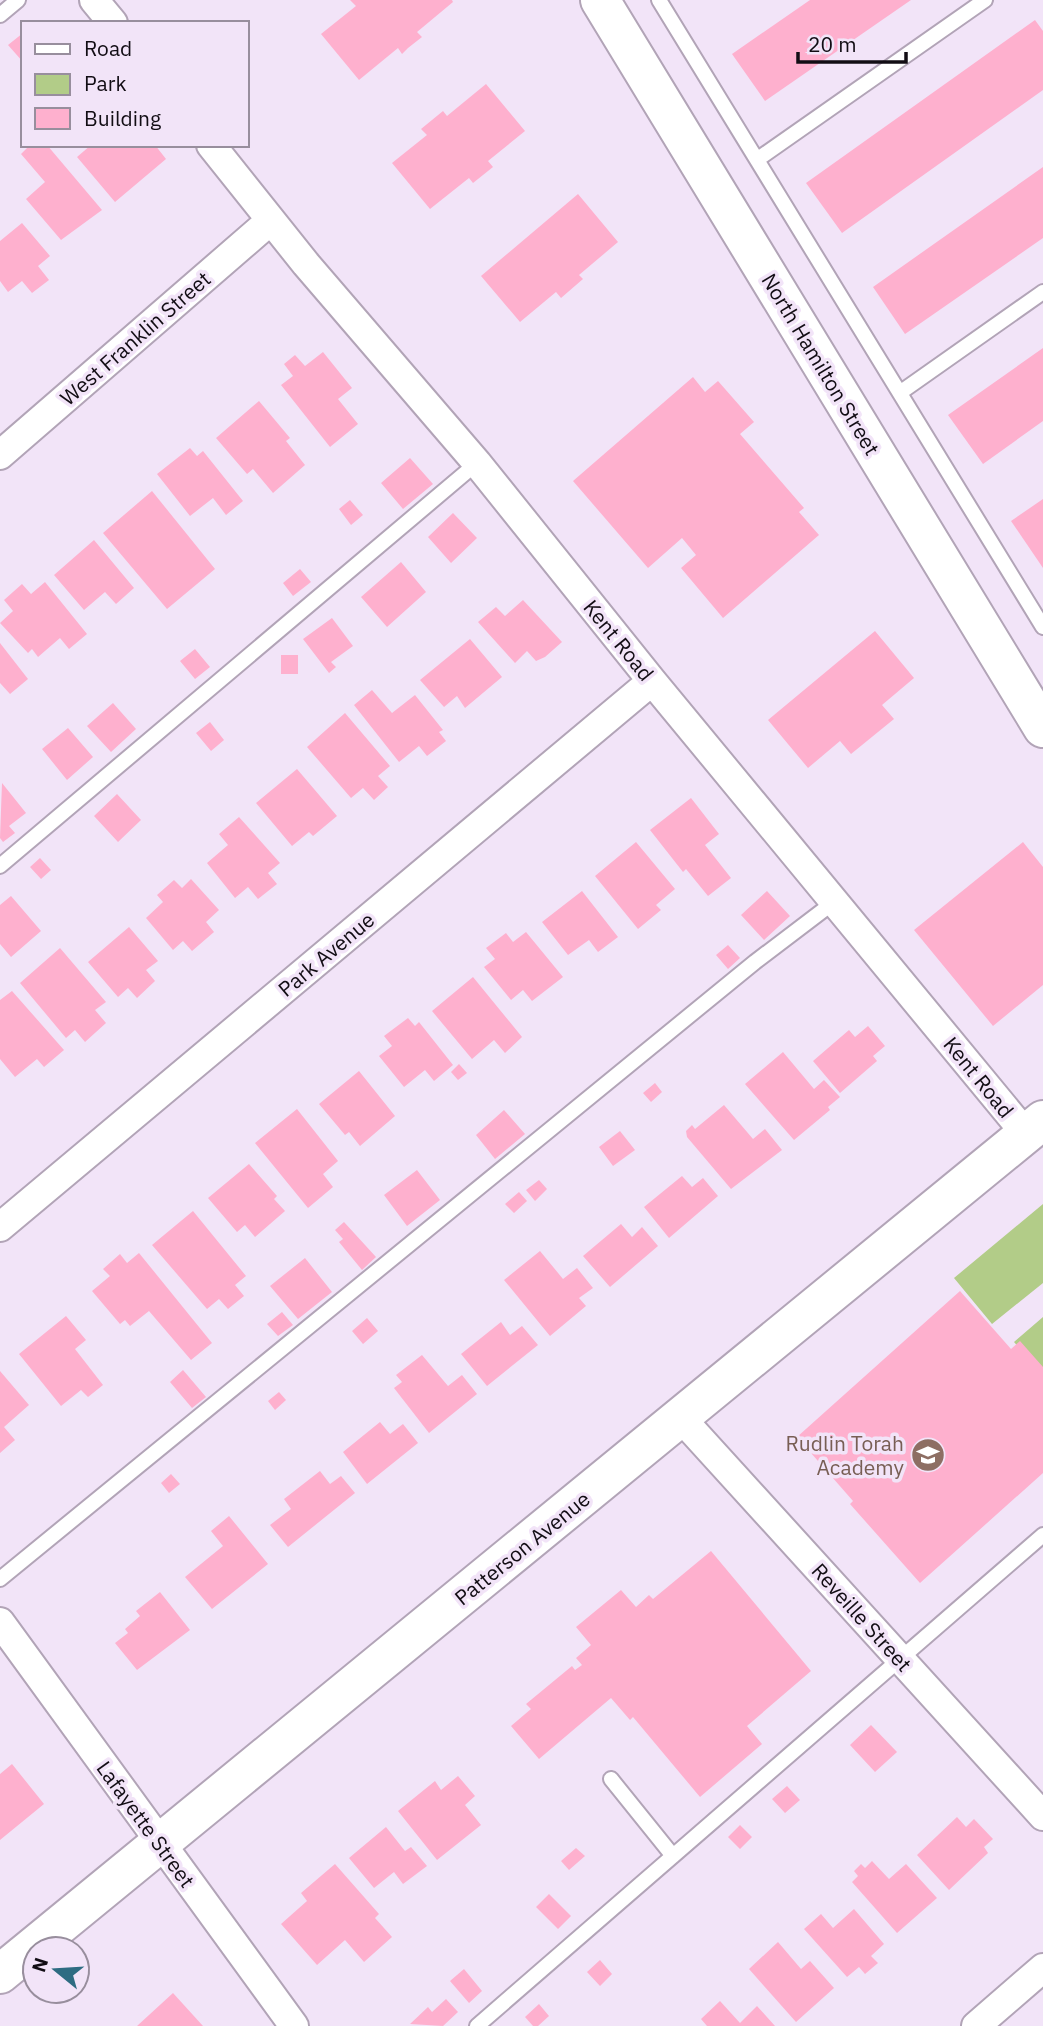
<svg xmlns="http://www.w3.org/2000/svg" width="1043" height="2026" font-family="'IBM Plex Sans',sans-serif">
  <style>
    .green { fill: #b2cc88 }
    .building { fill: #feb0ce }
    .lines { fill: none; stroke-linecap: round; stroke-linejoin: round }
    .lane-casing { stroke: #b2a4b7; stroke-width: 18 }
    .street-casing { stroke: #b2a4b7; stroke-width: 32 }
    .secondary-casing { stroke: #b2a4b7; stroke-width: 42 }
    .lane { stroke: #fff; stroke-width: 14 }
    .street { stroke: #fff; stroke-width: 28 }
    .secondary { stroke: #fff; stroke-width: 38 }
    .labels { text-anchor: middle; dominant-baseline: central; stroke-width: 7; stroke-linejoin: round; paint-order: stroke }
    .street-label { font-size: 21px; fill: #120d14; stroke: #f2e4f8 }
    .education-label { font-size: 21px; fill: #785e54; stroke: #f2e4f8; text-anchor: end }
  </style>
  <rect width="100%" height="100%" fill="#f2e4f8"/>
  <!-- green -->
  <path class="green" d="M 1043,1204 L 1043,1283 L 992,1324 L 954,1278 Z
    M 1043,1317 L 1043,1374 L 1014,1342 Z"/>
  <!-- building -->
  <path class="building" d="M 350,0 L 452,0 L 453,2 L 417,32 L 422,37 L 408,48 L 402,54 L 398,48 L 359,80 L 321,34 L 356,6 Z
    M 810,0 L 911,0 L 765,101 L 732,54 Z
    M 1035,20 L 1043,31 L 1043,90 L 842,233 L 806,183 Z
    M 23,33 L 23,62 L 8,45 Z
    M 486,84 L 525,131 L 488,161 L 493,167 L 473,183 L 469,178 L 430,209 L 392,163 L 427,135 L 421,129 L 443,111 L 447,116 Z
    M 30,145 L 47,145 L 102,210 L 61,240 L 26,199 L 45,182 L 21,154 Z
    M 91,145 L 155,145 L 166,159 L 115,202 L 77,157 Z
    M 1043,167 L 1043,238 L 905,334 L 873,287 Z
    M 578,194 L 618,242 L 579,275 L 583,279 L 561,298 L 556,292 L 520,322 L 481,276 Z
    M 22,223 L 50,256 L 38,266 L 49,280 L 32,293 L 22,281 L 8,292 L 0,281 L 0,241 Z
    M 1043,348 L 1043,421 L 983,464 L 948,415 Z
    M 323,352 L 352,388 L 338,399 L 358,424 L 330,447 L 281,385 L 293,376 L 284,364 L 295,355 L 305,366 Z
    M 693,377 L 705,392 L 718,381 L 754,422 L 740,434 L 804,508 L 799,512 L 819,535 L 723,618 L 681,568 L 696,555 L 682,538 L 648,568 L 573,481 Z
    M 259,401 L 290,438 L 286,441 L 305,465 L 273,493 L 253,469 L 247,474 L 216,438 Z
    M 190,448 L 197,456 L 203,451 L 243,501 L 226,515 L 213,498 L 190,516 L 157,474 Z
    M 410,458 L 433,484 L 403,509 L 381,483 Z
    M 152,491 L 215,569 L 167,609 L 103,533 Z
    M 1043,499 L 1043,568 L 1011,521 Z
    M 350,500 L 363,515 L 351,525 L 339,509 Z
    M 453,513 L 477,538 L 451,563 L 428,537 Z
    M 94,540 L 134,588 L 116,604 L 105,592 L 84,610 L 54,575 Z
    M 401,562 L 426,592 L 387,627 L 361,597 Z
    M 300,569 L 311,582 L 293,596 L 283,583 Z
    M 45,582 L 87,634 L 69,649 L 60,638 L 38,657 L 32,649 L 28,653 L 0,623 L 13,611 L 4,600 L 22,584 L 31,594 Z
    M 523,600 L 562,642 L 545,657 L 536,661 L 527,651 L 515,663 L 478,622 L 496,607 L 505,616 Z
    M 332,618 L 353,646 L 331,662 L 336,667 L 329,673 L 303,639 Z
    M 875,631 L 914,678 L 882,705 L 894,719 L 851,754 L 840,741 L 808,768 L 768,720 Z
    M 470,639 L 502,677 L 465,708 L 457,696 L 444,707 L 420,680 Z
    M 0,643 L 28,679 L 10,694 L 0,683 Z
    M 195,649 L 210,667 L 195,679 L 180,661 Z
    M 281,655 L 298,655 L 298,674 L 281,674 Z
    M 372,690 L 392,713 L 415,695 L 443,730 L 439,732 L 446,741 L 427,756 L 419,746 L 399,762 L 354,705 Z
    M 113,703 L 136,729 L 111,752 L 87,726 Z
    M 345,713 L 390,766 L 378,776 L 388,787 L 374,800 L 363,788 L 351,798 L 307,747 Z
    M 210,722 L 224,740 L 211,751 L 196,733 Z
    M 68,728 L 93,757 L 67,780 L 42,749 Z
    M 297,769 L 337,816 L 313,836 L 309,832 L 292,846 L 256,803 Z
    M 2,783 L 26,813 L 9,826 L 15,833 L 3,842 L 0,838 Z
    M 117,794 L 141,820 L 118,842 L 94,816 Z
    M 691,798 L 719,834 L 705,845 L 731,878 L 708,896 L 686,869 L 683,872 L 650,830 Z
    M 239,817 L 280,863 L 268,873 L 277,884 L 258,899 L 248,887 L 235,898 L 207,863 L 228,845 L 219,834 Z
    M 636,842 L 675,889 L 656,905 L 661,910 L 638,929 L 595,876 Z
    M 1023,842 L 1043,867 L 1043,985 L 993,1026 L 914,930 Z
    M 40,858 L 51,870 L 41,879 L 30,867 Z
    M 191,879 L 219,910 L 206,922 L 214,932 L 192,951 L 183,941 L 173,950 L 146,918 L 163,902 L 157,895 L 174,880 L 182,888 Z
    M 582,891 L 618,937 L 598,952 L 589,940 L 568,955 L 542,922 Z
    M 767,891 L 790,916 L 764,940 L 741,915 Z
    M 11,896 L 41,931 L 11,957 L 0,944 L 0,905 Z
    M 129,927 L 158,961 L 146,970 L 155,981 L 137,998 L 128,988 L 118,997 L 88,962 Z
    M 526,932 L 563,977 L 532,1001 L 523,990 L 511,1000 L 484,967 L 495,959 L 486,948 L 506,933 L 513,942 Z
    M 728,945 L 740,958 L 728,969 L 716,955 Z
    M 60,948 L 106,1002 L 95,1010 L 106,1023 L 85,1042 L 75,1030 L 66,1038 L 20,983 Z
    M 473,977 L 522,1037 L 505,1053 L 494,1040 L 472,1059 L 432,1011 Z
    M 12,991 L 64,1050 L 44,1067 L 37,1059 L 15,1077 L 0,1059 L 0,1000 Z
    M 408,1018 L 415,1026 L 419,1022 L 453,1065 L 434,1081 L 425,1070 L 404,1087 L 379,1056 L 392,1046 L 384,1036 Z
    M 868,1026 L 885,1046 L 873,1056 L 877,1061 L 840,1093 L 813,1061 L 849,1030 L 855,1037 Z
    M 783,1052 L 814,1089 L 824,1080 L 840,1097 L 828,1107 L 830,1110 L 794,1140 L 745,1084 Z
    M 459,1064 L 467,1073 L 458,1080 L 451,1072 Z
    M 359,1071 L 395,1116 L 360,1146 L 349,1132 L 345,1135 L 319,1104 Z
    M 655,1083 L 662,1092 L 651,1102 L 643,1093 Z
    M 724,1105 L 753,1139 L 765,1129 L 782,1150 L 731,1189 L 687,1137 L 686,1131 L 692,1125 L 695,1129 Z
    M 297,1109 L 338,1161 L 323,1174 L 333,1187 L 308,1208 L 255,1143 Z
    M 504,1110 L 525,1134 L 495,1159 L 476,1135 Z
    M 620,1131 L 635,1150 L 613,1166 L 599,1147 Z
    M 249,1164 L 277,1196 L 274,1199 L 285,1211 L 255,1237 L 245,1225 L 237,1232 L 208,1198 Z
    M 417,1170 L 440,1200 L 407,1226 L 384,1195 Z
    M 682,1176 L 692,1187 L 703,1178 L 718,1196 L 669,1238 L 644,1207 Z
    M 539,1180 L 547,1189 L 535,1201 L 526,1190 Z
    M 519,1192 L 527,1201 L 514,1213 L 505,1204 Z
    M 193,1211 L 246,1276 L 235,1285 L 244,1296 L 228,1309 L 219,1299 L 207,1309 L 152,1245 Z
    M 344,1222 L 376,1257 L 362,1270 L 339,1242 L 343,1239 L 335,1230 Z
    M 621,1224 L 632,1237 L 642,1227 L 658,1246 L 610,1287 L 583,1256 Z
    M 540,1251 L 563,1279 L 577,1268 L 593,1288 L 579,1298 L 586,1306 L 550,1336 L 504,1280 Z
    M 139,1253 L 212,1343 L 191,1360 L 149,1311 L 130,1326 L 125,1320 L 120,1324 L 92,1291 L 110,1276 L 103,1269 L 120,1254 L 127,1263 Z
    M 305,1258 L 332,1292 L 298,1319 L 270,1286 Z
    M 960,1291 L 1011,1349 L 1020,1341 L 1043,1367 L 1043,1473 L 920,1583 L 850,1504 L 853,1501 L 797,1437 Z
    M 282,1312 L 293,1325 L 278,1336 L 267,1324 Z
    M 66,1316 L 86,1340 L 75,1349 L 103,1385 L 88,1397 L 81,1390 L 61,1406 L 19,1354 Z
    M 367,1318 L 378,1331 L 363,1344 L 352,1331 Z
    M 501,1322 L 510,1335 L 522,1326 L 538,1345 L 487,1386 L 461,1354 Z
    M 422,1355 L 448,1386 L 462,1375 L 477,1394 L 429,1433 L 394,1388 L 402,1382 L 396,1375 Z
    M 183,1370 L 206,1397 L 192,1408 L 170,1382 Z
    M 0,1371 L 29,1405 L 4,1427 L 15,1440 L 0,1453 Z
    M 279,1392 L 286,1400 L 275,1410 L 268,1401 Z
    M 380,1422 L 390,1434 L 403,1424 L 418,1443 L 367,1484 L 343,1452 Z
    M 320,1471 L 330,1484 L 341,1476 L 355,1493 L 288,1547 L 270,1525 L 291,1509 L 284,1499 Z
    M 171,1474 L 180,1484 L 169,1493 L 161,1483 Z
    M 229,1516 L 268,1564 L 212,1609 L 185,1577 L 223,1546 L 211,1531 Z
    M 711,1551 L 811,1671 L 747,1726 L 762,1744 L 700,1797 L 633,1717 L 630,1720 L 611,1698 L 539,1759 L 511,1726 L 531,1709 L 526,1704 L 572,1666 L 575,1670 L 582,1665 L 576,1658 L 591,1645 L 576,1627 L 621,1590 L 636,1607 L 649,1595 L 653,1599 Z
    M 160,1592 L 190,1630 L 137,1670 L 115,1643 L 128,1633 L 125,1629 L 140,1616 L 136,1611 Z
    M 871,1725 L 897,1752 L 875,1772 L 850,1745 Z
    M 12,1764 L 44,1804 L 0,1840 L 0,1774 Z
    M 458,1776 L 475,1796 L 465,1805 L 481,1825 L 437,1860 L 398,1811 L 435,1781 L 441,1790 Z
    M 787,1786 L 800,1800 L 785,1813 L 772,1799 Z
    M 957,1817 L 966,1827 L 974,1819 L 993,1839 L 984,1847 L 988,1853 L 949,1890 L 917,1855 Z
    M 740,1825 L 752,1837 L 740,1849 L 728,1837 Z
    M 386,1827 L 405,1851 L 411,1847 L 427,1866 L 403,1884 L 394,1872 L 374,1888 L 349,1858 Z
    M 576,1848 L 585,1856 L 569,1870 L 561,1861 Z
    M 872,1861 L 889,1879 L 906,1864 L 937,1898 L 897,1933 L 852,1882 L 858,1876 L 854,1871 L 861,1864 L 865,1868 Z
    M 335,1864 L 379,1914 L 375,1918 L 392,1937 L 364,1962 L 345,1940 L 317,1965 L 281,1924 L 307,1901 L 301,1893 Z
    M 549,1894 L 571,1916 L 558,1929 L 536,1907 Z
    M 854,1909 L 884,1944 L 871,1956 L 878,1963 L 865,1974 L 859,1967 L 847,1977 L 804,1929 L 821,1914 L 833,1928 Z
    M 778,1942 L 801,1969 L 810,1961 L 834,1988 L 796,2022 L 749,1969 Z
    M 600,1960 L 612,1974 L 600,1986 L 587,1972 Z
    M 464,1969 L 482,1991 L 469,2003 L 450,1981 Z
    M 173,1993 L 203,2026 L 137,2026 Z
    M 446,1999 L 458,2012 L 443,2026 L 410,2024 L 428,2007 L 432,2012 Z
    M 720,2001 L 740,2023 L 757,2006 L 775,2026 L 707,2026 L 701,2019 Z
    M 539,2004 L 549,2016 L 538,2026 L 533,2026 L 525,2017 Z"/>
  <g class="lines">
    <!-- lane casing -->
    <g class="lane-casing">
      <path id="lane" d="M 659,0 L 1043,627
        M 0,15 L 18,0
        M 758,159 L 985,0
        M 901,392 L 1043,292
        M 0,866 L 477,463
        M 0,1579 L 755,962 L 834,902
        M 611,1779 L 673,1856
        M 477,2026 L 1043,1535"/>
    </g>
    <!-- street casing -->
    <g class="street-casing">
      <path id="street" d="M 94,0 L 113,23
        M 211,145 L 306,264 L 477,463 L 652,681 L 1026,1134
        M 0,455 L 270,221
        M 0,1227 L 652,681
        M 681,1418 L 1043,1816
        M 0,1622 L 294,2026
        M 976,2026 L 1043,1968"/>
    </g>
    <!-- secondary casing -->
    <g class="secondary-casing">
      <path id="secondary" d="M 600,0 L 1043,728
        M 0,1974 L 1043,1120"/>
    </g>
    <!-- lane -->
    <use href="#lane" class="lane"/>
    <!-- street -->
    <use href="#street" class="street"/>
    <!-- secondary -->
    <use href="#secondary" class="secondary"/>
  </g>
  <!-- icons -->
  <defs>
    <g id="school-disc" transform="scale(1.75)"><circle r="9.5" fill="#8d6e63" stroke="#f2e4f8"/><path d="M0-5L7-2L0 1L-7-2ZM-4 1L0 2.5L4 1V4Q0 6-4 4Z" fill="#fff"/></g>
  </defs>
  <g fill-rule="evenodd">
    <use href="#school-disc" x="928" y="1455"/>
  </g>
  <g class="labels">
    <!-- street labels -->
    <g class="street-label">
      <text transform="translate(135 338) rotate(-41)">West Franklin Street</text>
      <text transform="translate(821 364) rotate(59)">North Hamilton Street</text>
      <text transform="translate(619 640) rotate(51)">Kent Road</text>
      <text transform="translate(326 954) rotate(-40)">Park Avenue</text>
      <text transform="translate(979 1077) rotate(51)">Kent Road</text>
      <text transform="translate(522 1548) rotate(-39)">Patterson Avenue</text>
      <text transform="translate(862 1617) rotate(48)">Reveille Street</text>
      <text transform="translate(146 1824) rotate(54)">Lafayette Street</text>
    </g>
    <!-- education labels -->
    <g class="education-label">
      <text x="904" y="1443">Rudlin Torah<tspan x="904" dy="24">Academy</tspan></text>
    </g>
  </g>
  <!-- legend -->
  <rect x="21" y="21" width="228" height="126" fill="#f2e4f8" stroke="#988e9d" stroke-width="2"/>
  <rect x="35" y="44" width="35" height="10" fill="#ffffff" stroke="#988e9d" stroke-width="2"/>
  <text x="84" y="56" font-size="21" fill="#120d14">Road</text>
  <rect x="35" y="74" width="35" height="21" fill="#b2cc88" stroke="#988e9d" stroke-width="2"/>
  <text x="84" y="91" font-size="21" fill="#120d14">Park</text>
  <rect x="35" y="108" width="35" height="21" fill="#feb0ce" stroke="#988e9d" stroke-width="2"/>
  <text x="84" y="126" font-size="21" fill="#120d14">Building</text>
  <!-- north arrow -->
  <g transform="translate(56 1970) rotate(288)"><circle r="33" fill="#f2e4f8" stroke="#988e9d" stroke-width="2"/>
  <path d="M0-5L12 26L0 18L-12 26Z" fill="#2e6c82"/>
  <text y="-10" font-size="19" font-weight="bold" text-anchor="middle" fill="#120d14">N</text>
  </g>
  <!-- scale -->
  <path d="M798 52v10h108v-10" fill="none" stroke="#120d14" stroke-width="3.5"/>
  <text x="808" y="52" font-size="21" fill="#120d14" stroke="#f2e4f8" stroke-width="5" paint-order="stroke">20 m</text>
</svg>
